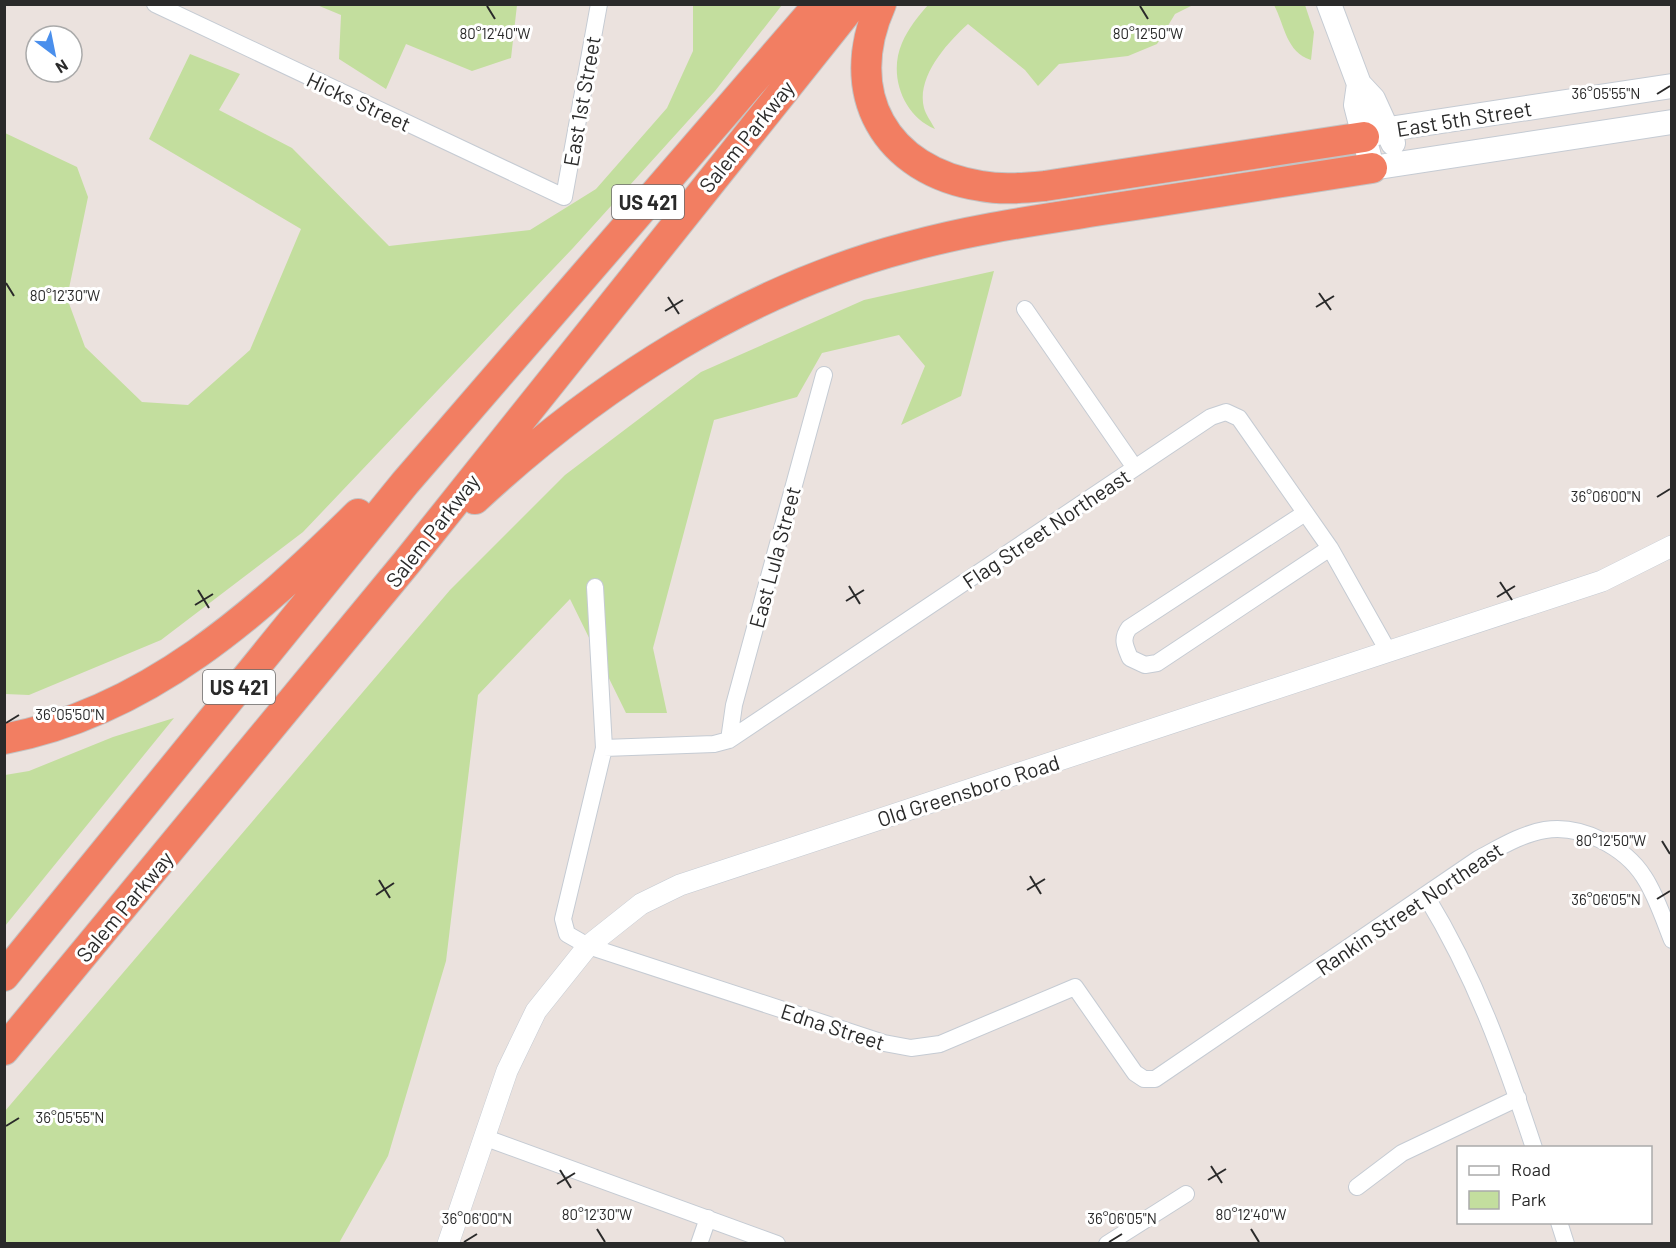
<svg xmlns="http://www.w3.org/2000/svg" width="1676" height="1248" font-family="Barlow,sans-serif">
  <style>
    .green { fill: #c3de9e }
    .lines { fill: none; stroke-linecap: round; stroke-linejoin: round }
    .minor-casing { stroke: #c5cbd3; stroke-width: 18 }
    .tertiary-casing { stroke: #c5cbd3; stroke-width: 22 }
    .secondary-casing { stroke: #c5cbd3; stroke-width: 26 }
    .motorway-casing { stroke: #c3c3c3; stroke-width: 32 }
    .minor { stroke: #fff; stroke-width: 16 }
    .tertiary { stroke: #fff; stroke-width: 21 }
    .secondary { stroke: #fff; stroke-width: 24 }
    .motorway { stroke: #f27e62; stroke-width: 30 }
    .ticks { fill: none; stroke: #2a2a2a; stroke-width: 2 }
    .labels { text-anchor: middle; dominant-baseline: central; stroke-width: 6; stroke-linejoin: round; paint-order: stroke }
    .shield { fill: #fff; stroke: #6a6a6a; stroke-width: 1.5 }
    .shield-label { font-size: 20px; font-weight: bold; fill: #2a2a2a }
    .street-label { font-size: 21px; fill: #2a2a2a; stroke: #fff }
    .ticks-label { font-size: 15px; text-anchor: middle; fill: #2a2a2a; stroke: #fff; stroke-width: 6; stroke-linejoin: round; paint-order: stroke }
  </style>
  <rect width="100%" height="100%" fill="#ebe2de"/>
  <!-- green -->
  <path class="green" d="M 929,4 L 1193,4 L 1193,5 L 1175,14 L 1157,44 L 1128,56 L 1059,64 L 1038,86 L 1025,70 L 968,24 C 947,43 916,77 924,108 C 926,115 932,123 935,129 C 903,116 888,75 902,43 C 908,29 918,16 929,4 Z
    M 317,5 L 517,5 L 511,58 L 472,71 L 406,44 L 386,89 L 339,59 L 341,15 Z
    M 693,5 L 782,5 L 715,91 L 573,248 L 303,532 L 161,640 L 29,695 L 5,694 L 5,133 L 77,167 L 88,197 L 67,298 L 85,347 L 142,402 L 188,405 L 250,350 L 301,229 L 149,139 L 190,54 L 240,74 L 219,110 L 292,148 L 389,246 L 530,230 L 596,189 L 667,108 L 693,51 Z
    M 1274,5 L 1305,5 L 1314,32 L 1311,60 C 1286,52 1285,26 1274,5 Z
    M 994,271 L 961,396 L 901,425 L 925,366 L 899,335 L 822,353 L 797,397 L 714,420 L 653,648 L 667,713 L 626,713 L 570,599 L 478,695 L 446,961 L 388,1156 L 339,1243 L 5,1244 L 5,1111 L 450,590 L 565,475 L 701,372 L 864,300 Z
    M 174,718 L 5,926 L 5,775 L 29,771 L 113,737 Z"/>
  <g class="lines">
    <!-- minor casing -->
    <g class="minor-casing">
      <path id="minor" d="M 155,4 L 564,197 L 599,4
        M 1025,309 L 1135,468
        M 1305,513 L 1129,628 C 1121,639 1125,646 1130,658 L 1145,665 L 1157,663 L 1330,548
        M 595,587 L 604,748 L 563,919 L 567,934 L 588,946 L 884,1043 L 911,1048 L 940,1044 L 1075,987 L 1135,1073 L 1144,1079 L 1155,1079 L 1478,859 C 1499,848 1521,834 1545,830 C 1581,824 1625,847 1644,877 C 1656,895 1664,920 1672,940
        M 729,740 L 734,705 L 824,375
        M 604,748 L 714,744 L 729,740 L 1211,417 L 1226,412 L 1239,418 L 1330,548 L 1388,651
        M 1426,896 C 1476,978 1504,1057 1534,1148
        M 486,1138 L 777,1244
        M 1357,1187 L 1402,1153 L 1518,1098
        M 1559,1222 L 1566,1244
        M 699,1244 L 708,1218
        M 1107,1244 L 1186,1194"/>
    </g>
    <!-- tertiary casing -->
    <g class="tertiary-casing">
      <path id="tertiary" d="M 448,1244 L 507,1071 L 536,1011 L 588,946 L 641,904 L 680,885 L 1602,581 L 1672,546"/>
    </g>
    <!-- secondary casing -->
    <g class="secondary-casing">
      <path id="secondary" d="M 1329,4 L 1359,84 L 1373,99 L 1393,143
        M 1359,84 L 1356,105 L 1372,168 L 1672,122
        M 1364,137 L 1389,129 L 1672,86"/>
    </g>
    <!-- motorway casing -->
    <g class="motorway-casing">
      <path id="motorway" d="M 881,4 C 841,93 885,171 981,186 C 1002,190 1023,188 1045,186 L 1364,137
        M 475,499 C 598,385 745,290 908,247 C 976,228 1046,219 1115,208 C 1201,195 1287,181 1372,168
        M 4,739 C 148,712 257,613 358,514
        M 4,976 L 405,483 L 819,4
        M 4,1050 L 407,562 L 853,4"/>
    </g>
    <!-- minor -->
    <use href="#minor" class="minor"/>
    <!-- tertiary -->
    <use href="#tertiary" class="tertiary"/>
    <!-- secondary -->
    <use href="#secondary" class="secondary"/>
    <!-- motorway -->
    <use href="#motorway" class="motorway"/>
  </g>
  <!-- ticks -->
  <path class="ticks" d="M 487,6 L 495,19M 1140,6 L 1148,19M 1657,94 L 1670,86M 6,283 L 14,296M 1319,293 L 1331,310M 668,297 L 679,314M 1316,307 L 1334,296M 665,311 L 683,300M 1657,497 L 1670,489M 1500,582 L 1512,600M 849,586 L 860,604M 198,590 L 209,608M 1497,597 L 1515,586M 846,601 L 864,590M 195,605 L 213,594M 6,723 L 19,715M 1662,841 L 1670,854M 1030,876 L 1041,894M 379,880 L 390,898M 1027,890 L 1045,879M 376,895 L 394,883M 1657,899 L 1670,891M 6,1126 L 19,1118M 1211,1166 L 1222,1183M 560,1170 L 571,1188M 1208,1180 L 1226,1169M 557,1184 L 575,1173M 597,1229 L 605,1242M 1251,1229 L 1259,1242M 464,1242 L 477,1234M 1109,1242 L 1122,1234"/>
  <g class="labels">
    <!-- shield labels -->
    <g class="shield">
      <rect x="612" y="185" width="72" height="34" rx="4.5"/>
      <rect x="203" y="670" width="72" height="34" rx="4.5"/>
    </g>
    <g class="shield-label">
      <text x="648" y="202">US 421</text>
      <text x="239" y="687">US 421</text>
    </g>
    <!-- street labels -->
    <g class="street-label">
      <text transform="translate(359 101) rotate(25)">Hicks Street</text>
      <text transform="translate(581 101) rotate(-80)">East 1st Street</text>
      <text transform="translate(1464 118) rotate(-9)">East 5th Street</text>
      <text transform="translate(746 136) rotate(-51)">Salem Parkway</text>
      <text transform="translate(1046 528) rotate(-34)">Flag Street Northeast</text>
      <text transform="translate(432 530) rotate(-52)">Salem Parkway</text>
      <text transform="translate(774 557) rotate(-75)">East Lula Street</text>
      <text transform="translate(968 790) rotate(-18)">Old Greensboro Road</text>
      <text transform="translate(124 906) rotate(-50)">Salem Parkway</text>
      <text transform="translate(1409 908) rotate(-34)">Rankin Street Northeast</text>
      <text transform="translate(833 1026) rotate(18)">Edna Street</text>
    </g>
  </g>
  <g class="ticks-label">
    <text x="495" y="39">80°12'40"W</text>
    <text x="1148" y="39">80°12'50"W</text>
    <text x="1606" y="99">36°05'55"N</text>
    <text x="65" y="301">80°12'30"W</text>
    <text x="1606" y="502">36°06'00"N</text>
    <text x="70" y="720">36°05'50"N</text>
    <text x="1611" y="846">80°12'50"W</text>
    <text x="1606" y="905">36°06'05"N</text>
    <text x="70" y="1123">36°05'55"N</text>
    <text x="597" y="1220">80°12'30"W</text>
    <text x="1251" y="1220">80°12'40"W</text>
    <text x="477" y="1224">36°06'00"N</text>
    <text x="1122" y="1224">36°06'05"N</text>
  </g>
  <!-- border -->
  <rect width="1676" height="1248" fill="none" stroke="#2a2a2a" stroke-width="12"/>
  <!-- legend -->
  <rect x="1457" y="1146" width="195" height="78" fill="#ffffff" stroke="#aaaaaa" stroke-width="1.5"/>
  <rect x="1469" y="1166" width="30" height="9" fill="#ffffff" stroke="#aaaaaa" stroke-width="1.5"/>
  <text x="1511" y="1176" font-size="18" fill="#2a2a2a">Road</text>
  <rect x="1469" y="1191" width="30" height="18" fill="#c3de9e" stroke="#aaaaaa" stroke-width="1.5"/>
  <text x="1511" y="1206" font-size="18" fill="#2a2a2a">Park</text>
  <!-- north arrow -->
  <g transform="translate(54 54) rotate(148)"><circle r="28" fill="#ffffff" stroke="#aaaaaa" stroke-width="1.5"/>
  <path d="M0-4.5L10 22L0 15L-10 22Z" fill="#4a8fec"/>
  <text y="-9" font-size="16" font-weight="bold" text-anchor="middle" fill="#2a2a2a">N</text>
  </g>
</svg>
